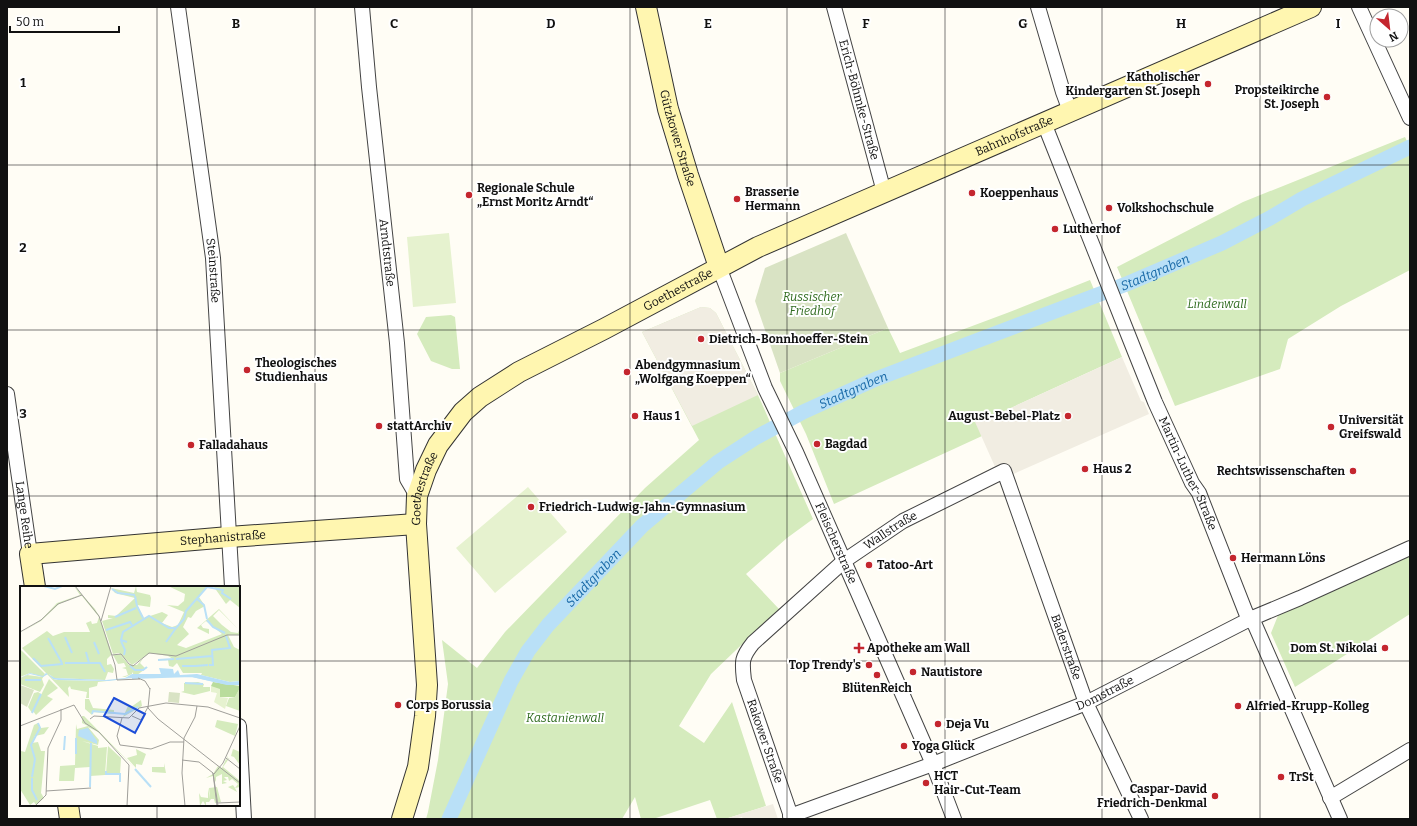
<svg xmlns="http://www.w3.org/2000/svg" width="1417" height="826" font-family="Bitter,serif">
  <style>
    .green { fill: #d5ebbd }
    .cemetery { fill: #d9e3c4 }
    .pitch { fill: #e6f2cf }
    .plaza { fill: #f1ede2 }
    .lines { fill: none; stroke-linecap: round; stroke-linejoin: round }
    .canal { stroke: #b9e0f7; stroke-width: 15 }
    .street-casing { stroke: #444; stroke-width: 16 }
    .secondary-casing { stroke: #333; stroke-width: 22 }
    .street { stroke: #fff; stroke-width: 14 }
    .secondary { stroke: #fff6b0; stroke-width: 20 }
    .grid { fill: none; stroke: #111; stroke-width: 1; stroke-opacity: 0.55 }
    .poi-dot { fill: #c4262e; stroke: #fff; stroke-width: 1.5 }
    .labels { text-anchor: middle; dominant-baseline: central; stroke-width: 4; stroke-linejoin: round; paint-order: stroke }
    .poi-label { font-size: 12px; font-weight: bold; fill: #111; stroke: #fff; text-anchor: start }
    .street-label { font-size: 12px; fill: #111; stroke: #fff }
    .park-label { font-size: 12px; font-style: italic; fill: #2f6b1f; stroke: #fff }
    .water-label { font-size: 13px; font-style: italic; fill: #1768a6; stroke: #fff }
    .inset-river { fill: none; stroke: #b9e0f7; stroke-width: 2 }
    .inset-road { fill: none; stroke: #a09f9a; stroke-width: 1 }
    .view { fill: #1d4ed8; fill-opacity: 0.15; stroke: #1d4ed8; stroke-width: 2 }
    .inset-edge { fill: none; stroke: #111; stroke-width: 2 }
    .grid-label { font-size: 13px; text-anchor: middle; font-weight: bold; fill: #111; stroke: #fff; stroke-width: 4; stroke-linejoin: round; paint-order: stroke }
  </style>
  <rect width="100%" height="100%" fill="#fffdf5"/>
  <!-- green -->
  <path class="green" d="M 1405,137 L 1410,147 L 1410,270 L 1341,306 L 1288,339 L 1280,369 L 1175,406 L 1117,267 L 1243,202 Z
    M 1090,280 L 1122,357 L 989,418 L 976,422 L 982,436 L 834,504 L 806,434 L 780,381 L 780,373 L 888,328 L 900,353 L 1007,313 Z
    M 701,307 L 710,308 L 716,313 L 758,395 L 813,519 L 787,538 L 746,574 L 779,609 L 711,674 L 679,726 L 704,743 L 732,702 L 766,806 L 725,819 L 717,819 L 710,800 L 653,819 L 641,819 L 635,797 L 622,819 L 426,819 L 428,812 L 438,760 L 448,684 L 442,640 L 477,668 L 505,632 L 645,488 L 699,440 L 642,332 Z
    M 451,315 L 455,317 L 460,369 L 452,369 L 431,361 L 417,334 L 426,317 Z
    M 1410,554 L 1410,614 L 1295,687 L 1271,633 L 1279,613 Z"/>
  <!-- cemetery -->
  <path class="cemetery" d="M 846,233 L 888,328 L 780,373 L 755,301 L 765,268 Z"/>
  <!-- pitch -->
  <path class="pitch" d="M 449,233 L 456,303 L 413,307 L 407,237 Z
    M 528,487 L 567,532 L 495,593 L 456,548 Z"/>
  <!-- plaza -->
  <path class="plaza" d="M 701,307 L 710,308 L 716,313 L 758,395 L 692,426 L 642,332 Z
    M 1122,357 L 1141,401 L 1144,402 L 1149,414 L 1011,475 L 996,469 L 975,422 L 989,418 Z
    M 773,804 L 778,819 L 743,819 L 742,817 L 734,819 L 725,819 Z"/>
  <g class="lines">
    <!-- canal -->
    <path class="canal" id="s1" d="M 449,819 L 511,681 L 528,651 L 548,625 L 642,526 L 718,462 L 755,438 L 803,412 L 876,379 L 1129,283 L 1222,243 L 1270,218 L 1302,199 L 1410,147"/>
    <!-- street casing -->
    <g class="street-casing">
      <g id="street">
        <path id="s2" d="M 178,7 L 213,258 L 232,587"/>
        <path id="s3" d="M 362,7 L 369,87 L 397,343 L 407,479 L 417,496"/>
        <path id="s4" d="M 834,7 L 884,192"/>
        <path d="M 1038,7 L 1063,92 L 1070,111"/>
        <path d="M 1359,7 L 1410,118"/>
        <path id="s5" d="M 1044,123 L 1135,352 L 1155,402 L 1192,483 L 1199,493 L 1246,613 L 1255,625 L 1340,819"/>
        <path id="s6" d="M 719,267 L 765,388 L 796,452 L 844,561 L 933,764 L 954,819"/>
        <path id="s7" d="M 7,394 L 30,554"/>
        <path d="M 239,726 L 244,819"/>
        <path d="M 1330,798 L 1410,750"/>
        <path id="s8" d="M 790,816 L 933,764 L 1086,703 L 1250,619 L 1300,598 L 1410,548"/>
        <path id="s9" d="M 792,819 L 744,680 C 742,662 741,658 753,643 L 844,561 L 903,521 L 1004,471 L 1086,703 L 1141,819"/>
      </g>
    </g>
    <!-- secondary casing -->
    <g class="secondary-casing">
      <g id="secondary">
        <path id="s10" d="M 646,7 L 668,109 L 688,175 L 719,267"/>
        <path id="s11" d="M 35,587 L 30,554 L 229,537 L 416,524"/>
        <path d="M 68,805 L 70,819"/>
        <path id="s12" d="M 402,819 L 418,767 L 425,716 L 427,685 L 416,524 L 417,496 L 426,470 L 438,445 L 463,412 L 480,397 L 519,372 L 604,329 L 758,247 L 1311,7"/>
      </g>
    </g>
    <!-- street -->
    <use href="#street" class="street"/>
    <!-- secondary -->
    <use href="#secondary" class="secondary"/>
  </g>
  <!-- grid -->
  <path class="grid" d="M 157,7 L 157,587M 315,7 L 315,819M 472,7 L 472,819M 630,7 L 630,819M 787,7 L 787,819M 945,7 L 945,819M 1102,7 L 1102,819M 1260,7 L 1260,819M 7,165 L 1410,165M 7,330 L 1410,330M 7,496 L 1410,496M 7,661 L 21,661M 239,661 L 1410,661M 157,805 L 157,819"/>
  <!-- markers -->
  <g class="poi-dot">
    <circle cx="1208" cy="84" r="4"/>
    <circle cx="1327" cy="97" r="4"/>
    <circle cx="972" cy="193" r="4"/>
    <circle cx="469" cy="195" r="4"/>
    <circle cx="737" cy="199" r="4"/>
    <circle cx="1109" cy="208" r="4"/>
    <circle cx="1055" cy="229" r="4"/>
    <circle cx="701" cy="339" r="4"/>
    <circle cx="247" cy="370" r="4"/>
    <circle cx="627" cy="372" r="4"/>
    <circle cx="635" cy="416" r="4"/>
    <circle cx="1068" cy="416" r="4"/>
    <circle cx="379" cy="426" r="4"/>
    <circle cx="1331" cy="427" r="4"/>
    <circle cx="817" cy="444" r="4"/>
    <circle cx="191" cy="445" r="4"/>
    <circle cx="1085" cy="469" r="4"/>
    <circle cx="1353" cy="471" r="4"/>
    <circle cx="531" cy="507" r="4"/>
    <circle cx="1233" cy="558" r="4"/>
    <circle cx="869" cy="565" r="4"/>
    <path d="M857 642h4v4h4v4h-4v4h-4v-4h-4v-4h4z"/>
    <circle cx="1385" cy="648" r="4"/>
    <circle cx="869" cy="665" r="4"/>
    <circle cx="913" cy="672" r="4"/>
    <circle cx="877" cy="675" r="4"/>
    <circle cx="398" cy="705" r="4"/>
    <circle cx="1238" cy="706" r="4"/>
    <circle cx="938" cy="724" r="4"/>
    <circle cx="904" cy="746" r="4"/>
    <circle cx="1281" cy="777" r="4"/>
    <circle cx="926" cy="783" r="4"/>
    <circle cx="1215" cy="796" r="4"/>
  </g>
  <g class="labels">
    <!-- poi labels -->
    <g class="poi-label">
      <text x="1200" y="77" text-anchor="end">Katholischer<tspan x="1200" dy="14">Kindergarten St. Joseph</tspan></text>
      <text x="1319" y="90" text-anchor="end">Propsteikirche<tspan x="1319" dy="14">St. Joseph</tspan></text>
      <text x="477" y="188">Regionale Schule<tspan x="477" dy="14">„Ernst Moritz Arndt“</tspan></text>
      <text x="745" y="192">Brasserie<tspan x="745" dy="14">Hermann</tspan></text>
      <text x="980" y="193">Koeppenhaus</text>
      <text x="1117" y="208">Volkshochschule</text>
      <text x="1063" y="229">Lutherhof</text>
      <text x="709" y="339">Dietrich-Bonnhoeffer-Stein</text>
      <text x="255" y="363">Theologisches<tspan x="255" dy="14">Studienhaus</tspan></text>
      <text x="635" y="365">Abendgymnasium<tspan x="635" dy="14">„Wolfgang Koeppen“</tspan></text>
      <text x="643" y="416">Haus 1</text>
      <text x="1060" y="416" text-anchor="end">August-Bebel-Platz</text>
      <text x="1339" y="420">Universität<tspan x="1339" dy="14">Greifswald</tspan></text>
      <text x="387" y="426">stattArchiv</text>
      <text x="825" y="444">Bagdad</text>
      <text x="199" y="445">Falladahaus</text>
      <text x="1093" y="469">Haus 2</text>
      <text x="1345" y="471" text-anchor="end">Rechtswissenschaften</text>
      <text x="539" y="507">Friedrich-Ludwig-Jahn-Gymnasium</text>
      <text x="1241" y="558">Hermann Löns</text>
      <text x="877" y="565">Tatoo-Art</text>
      <text x="867" y="648">Apotheke am Wall</text>
      <text x="1377" y="648" text-anchor="end">Dom St. Nikolai</text>
      <text x="861" y="665" text-anchor="end">Top Trendy's</text>
      <text x="921" y="672">Nautistore</text>
      <text x="877" y="688" text-anchor="middle">BlütenReich</text>
      <text x="406" y="705">Corps Borussia</text>
      <text x="1246" y="706">Alfried-Krupp-Kolleg</text>
      <text x="946" y="724">Deja Vu</text>
      <text x="912" y="746">Yoga Glück</text>
      <text x="934" y="776">HCT<tspan x="934" dy="14">Hair-Cut-Team</tspan></text>
      <text x="1289" y="777">TrSt</text>
      <text x="1207" y="789" text-anchor="end">Caspar-David<tspan x="1207" dy="14">Friedrich-Denkmal</tspan></text>
    </g>
    <!-- street labels -->
    <g class="street-label">
      <text stroke="none"><textPath href="#s4" startOffset="96">Erich-Böhmke-Straße</textPath></text>
      <text stroke="none"><textPath href="#s12" startOffset="1041">Bahnhofstraße</textPath></text>
      <text stroke="none"><textPath href="#s10" startOffset="135">Gützkower Straße</textPath></text>
      <text stroke="none"><textPath href="#s3" startOffset="247">Arndtstraße</textPath></text>
      <text stroke="none"><textPath href="#s2" startOffset="266">Steinstraße</textPath></text>
      <text stroke="none"><textPath href="#s12" startOffset="671">Goethestraße</textPath></text>
      <text stroke="none"><textPath href="#s5" startOffset="379">Martin-Luther-Straße</textPath></text>
      <text stroke="none"><textPath href="#s12" startOffset="335">Goethestraße</textPath></text>
      <text stroke="none"><textPath href="#s7" startOffset="122">Lange Reihe</textPath></text>
      <text stroke="none"><textPath href="#s9" startOffset="365">Wallstraße</textPath></text>
      <text stroke="none"><textPath href="#s11" startOffset="227">Stephanistraße</textPath></text>
      <text stroke="none"><textPath href="#s6" startOffset="300">Fleischerstraße</textPath></text>
      <text stroke="none"><textPath href="#s9" startOffset="680">Baderstraße</textPath></text>
      <text stroke="none"><textPath href="#s8" startOffset="338">Domstraße</textPath></text>
      <text transform="translate(765 741) rotate(71)">Rakower Straße</text>
    </g>
    <!-- park labels -->
    <g class="park-label">
      <text x="812" y="297">Russischer<tspan x="812" dy="14">Friedhof</tspan></text>
      <text x="1217" y="304">Lindenwall</text>
      <text x="565" y="718">Kastanienwall</text>
    </g>
    <!-- water labels -->
    <g class="water-label">
      <text stroke="none"><textPath href="#s1" startOffset="932">Stadtgraben</textPath></text>
      <text stroke="none"><textPath href="#s1" startOffset="608">Stadtgraben</textPath></text>
      <text stroke="none"><textPath href="#s1" startOffset="284">Stadtgraben</textPath></text>
    </g>
  </g>
  <!-- overview -->
  <g transform="translate(20 586)">
    <rect width="220" height="220" fill="#fffdf5"/>
    <path d="M 54,0 L 75,23 L 79,30 L 92,68 L 87,73 L 87,79 L 91,78 L 94,83 L 93,87 L 88,86 L 85,94 L 34,92 L 29,88 L 33,93 L 38,94 L 85,95 L 96,94 L 78,96 L 77,100 L 69,102 L 69,112 L 66,112 L 67,106 L 51,103 L 50,100 L 48,102 L 49,111 L 2,62 L 27,45 L 33,50 L 44,46 L 70,46 L 66,37 L 71,35 L 72,38 L 77,37 L 79,31 L 61,9 L 39,18 L 21,35 L 0,47 L 21,34 L 37,17 L 60,9 ZM 116,0 L 117,6 L 130,9 L 131,12 L 130,21 L 117,19 L 124,32 L 142,26 L 148,29 L 142,37 L 152,41 L 158,39 L 164,26 L 147,19 L 158,20 L 164,15 L 165,8 L 148,0 L 220,0 L 220,22 L 210,14 L 206,18 L 194,1 L 186,2 L 179,11 L 185,20 L 176,25 L 171,32 L 168,31 L 163,41 L 169,48 L 157,59 L 166,62 L 202,48 L 186,35 L 181,39 L 183,42 L 189,43 L 189,48 L 177,42 L 199,23 L 218,43 L 199,24 L 193,30 L 202,39 L 211,46 L 218,47 L 220,42 L 220,49 L 208,49 L 214,61 L 220,64 L 220,95 L 210,96 L 181,89 L 182,87 L 163,87 L 157,77 L 153,81 L 149,80 L 148,74 L 138,75 L 153,73 L 148,70 L 130,67 L 112,79 L 99,67 L 93,68 L 82,35 L 93,32 L 88,32 L 88,29 L 96,30 L 115,12 L 95,7 L 91,2 L 114,7 ZM 0,63 L 25,88 L 22,93 L 24,99 L 20,106 L 0,98 L 0,92 L 7,89 L 23,91 L 10,87 L 0,91 ZM 100,68 L 109,79 L 117,79 L 124,71 L 120,77 L 125,82 L 128,81 L 117,89 L 114,89 L 112,86 L 112,88 L 105,91 L 102,91 L 108,89 L 106,83 L 102,82 L 106,81 L 104,77 L 98,78 L 93,69 ZM 29,93 L 38,102 L 27,110 L 33,113 L 16,129 L 13,125 ZM 178,96 L 184,98 L 183,101 L 190,101 L 190,105 L 174,109 L 161,106 L 164,105 L 164,97 ZM 220,102 L 220,125 L 206,120 L 209,112 L 215,111 ZM 18,106 L 21,108 L 12,127 L 8,121 L 14,107 ZM 65,113 L 69,113 L 73,122 L 94,124 L 94,128 L 73,126 L 72,129 L 65,123 ZM 121,114 L 122,120 L 103,131 L 108,120 L 111,121 ZM 62,130 L 64,130 L 113,180 L 78,146 L 68,141 L 79,154 L 78,159 L 62,155 L 78,160 L 78,162 L 87,161 L 85,189 L 70,190 L 70,181 L 55,182 L 54,195 L 39,195 L 40,180 L 55,179 L 56,138 L 57,143 L 68,140 L 62,137 ZM 197,134 L 218,138 L 215,150 L 195,141 ZM 18,137 L 21,142 L 29,141 L 24,148 L 15,150 L 12,157 L 18,156 L 21,165 L 25,165 L 21,207 L 24,212 L 16,219 L 14,216 L 10,219 L 0,203 L 0,171 L 1,165 L 5,166 L 14,139 ZM 88,160 L 101,172 L 100,188 L 86,188 ZM 116,163 L 126,168 L 122,179 L 116,178 L 116,182 L 107,172 L 117,169 ZM 213,163 L 220,166 L 220,179 L 214,171 L 208,169 L 207,172 L 211,174 L 207,171 L 208,169 L 211,170 ZM 206,173 L 208,174 L 203,181 L 220,195 L 220,201 L 215,202 L 217,206 L 208,201 L 213,199 L 215,202 L 218,198 L 212,193 L 209,195 L 208,191 L 204,191 L 207,194 L 203,195 L 207,197 L 202,198 L 202,188 L 196,191 L 196,196 L 193,190 L 186,192 L 193,188 L 198,180 L 202,182 ZM 144,177 L 146,187 L 132,186 L 132,181 L 144,181 ZM 197,201 L 201,216 L 195,217 L 194,213 L 191,213 L 189,216 L 186,216 L 186,220 L 183,215 L 180,220 L 179,207 L 181,211 L 188,212 L 188,202 L 190,213 L 189,202 Z" fill="#d5ebbd"/>
    <path d="M 193,96 L 220,100 L 220,102 L 215,111 L 200,111 L 191,100 Z" fill="#b9dc9c"/>
    <path d="M 0,99 L 14,104 L 7,121 L 0,117 ZM 149,106 L 160,107 L 159,117 L 148,116 Z" fill="#d9e3c4"/>
    <path d="M 191,100 L 200,103 L 200,111 L 208,112 L 205,123 L 194,116 L 197,107 L 191,106 Z" fill="#e6f2cf"/>
    <path d="M 139,82 L 153,83 L 154,88 L 158,84 L 160,89 L 177,88 L 210,96 L 220,95 L 220,99 L 209,99 L 172,91 L 119,91 L 89,95 L 38,94 L 33,93 L 28,88 L 23,91 L 10,88 L 0,92 L 10,87 L 23,90 L 26,87 L 35,92 L 86,94 L 105,92 L 112,88 L 141,88 ZM 68,142 L 77,155 L 77,158 L 58,150 L 59,144 Z" fill="#b9e0f7"/>
    <path class="inset-river" d="M 24,0 L 35,3 L 42,0M 92,3 L 98,7 L 115,9M 115,10 L 117,20 L 123,32M 177,13 L 184,19 L 187,33M 95,31 L 116,22M 187,34 L 193,41 L 205,47M 156,42 L 164,33 L 166,25 L 187,1 L 203,4 L 202,7 L 211,13M 86,44 L 110,36 L 112,39M 45,51 L 52,67M 28,52 L 42,77M 101,55 L 105,64 L 104,69M 74,56 L 79,68M 107,56 L 101,54 L 103,46 L 129,30 L 149,42 L 155,42M 146,56 L 156,42M 66,66 L 69,77 L 80,77 L 85,86M 13,72 L 21,80 L 43,78M 156,73 L 192,70M 138,74 L 154,73M 45,77 L 69,77M 189,79 L 193,79 L 192,64 L 210,62 L 206,50M 110,80 L 115,84 L 123,84 L 127,81M 162,80 L 175,80M 175,80 L 188,79M 112,92 L 172,90 L 207,98 L 220,97M 5,94 L 21,94M 165,97 L 183,98M 12,127 L 21,108M 72,128 L 73,125 L 105,128 L 118,121M 44,164 L 45,150M 56,168 L 56,152M 115,183 L 131,201M 86,185 L 86,188 L 100,188 L 100,196M 12,191 L 15,173 L 11,159 L 20,142 L 18,137M 12,192 L 12,204 L 17,214M 70,201 L 71,157"/>
    <path class="inset-road" d="M 55,0 L 79,30 L 95,79 L 97,94 L 120,93M 81,35 L 91,0M 0,46 L 21,34 L 38,18 L 62,9M 92,69 L 101,68 L 109,78 L 113,80 L 129,67 L 156,70 L 207,49 L 220,49M 118,92 L 125,95 L 130,103M 130,102 L 128,122 L 138,133 L 220,197M 112,130 L 121,134 L 128,121M 102,132 L 97,150 L 100,159 L 131,163 L 150,156 L 164,156M 70,133 L 74,130 L 109,132 L 119,122 L 146,117 L 188,121 L 220,132M 0,140 L 54,119 L 65,137 L 79,146 L 109,179 L 107,220M 164,152 L 175,131 L 177,120M 164,152 L 162,187 L 165,220M 206,172 L 220,183M 162,174 L 179,176 L 193,187M 194,188 L 203,177 L 220,140M 26,205 L 71,202M 198,217 L 220,216M 15,220 L 26,209 L 28,162 L 41,134 L 41,123M 197,220 L 193,187 L 198,220"/>
    <path class="view" d="M 94,112 L 125,128 L 115,147 L 84,130 Z"/>
    <rect width="220" height="220" class="inset-edge"/>
  </g>
  <g class="grid-label">
    <text x="236" y="28">B</text>
    <text x="394" y="28">C</text>
    <text x="551" y="28">D</text>
    <text x="708" y="28">E</text>
    <text x="866" y="28">F</text>
    <text x="1023" y="28">G</text>
    <text x="1181" y="28">H</text>
    <text x="1338" y="28">I</text>
    <text x="23" y="87">1</text>
    <text x="23" y="252">2</text>
    <text x="23" y="418">3</text>
  </g>
  <!-- border -->
  <rect width="1417" height="826" fill="none" stroke="#111111" stroke-width="16"/>
  <!-- north arrow -->
  <g transform="translate(1389 28) rotate(152)"><circle r="19" fill="#ffffff" stroke="#a0a0a0"/>
  <path d="M0-3L7 15L0 10L-7 15Z" fill="#c4262e"/>
  <text y="-6" font-size="11" font-weight="bold" text-anchor="middle" fill="#111111">N</text>
  </g>
  <!-- scale -->
  <path d="M10 26v6h109v-6" fill="none" stroke="#111111" stroke-width="2"/>
  <text x="16" y="26" font-size="12" fill="#111111" stroke="#ffffff" stroke-width="3" paint-order="stroke">50 m</text>
</svg>
